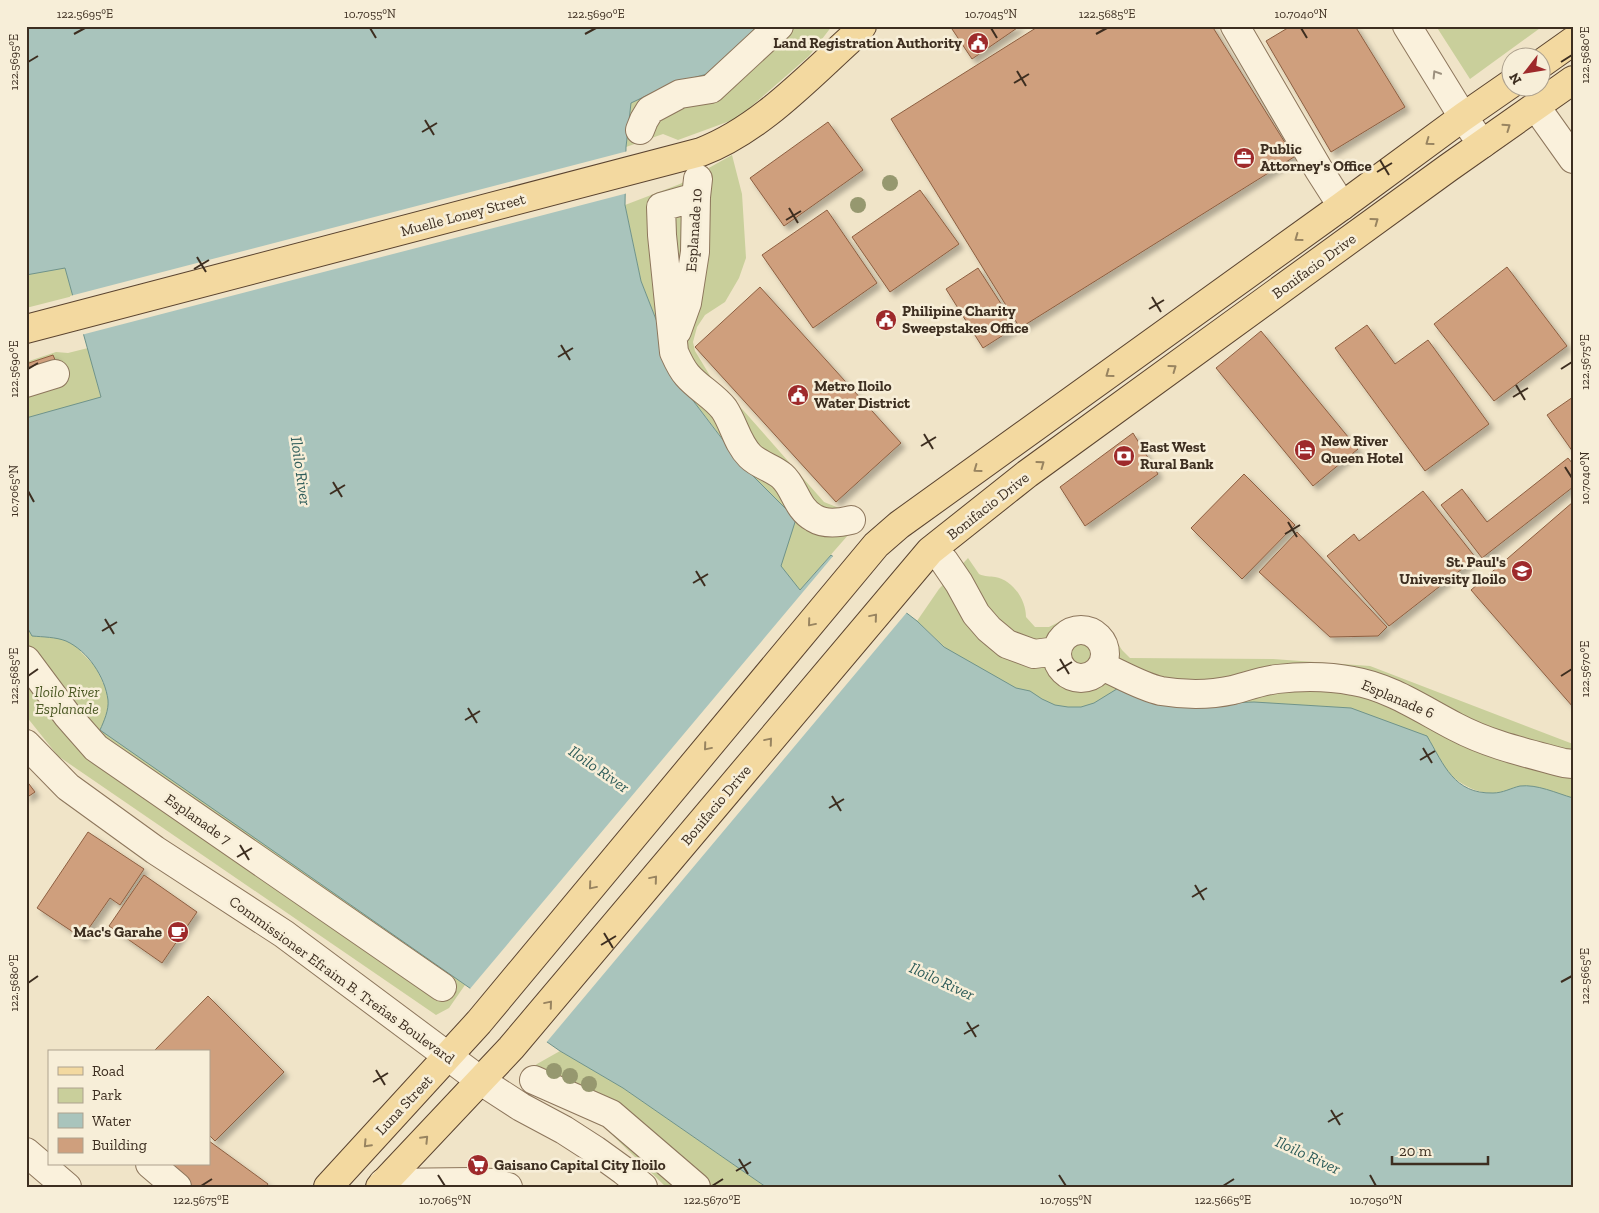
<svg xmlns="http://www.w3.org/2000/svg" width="1599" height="1213" font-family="'Zilla Slab',serif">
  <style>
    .green { fill: #c9cf9b }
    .water { fill: #a9c4bc; stroke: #6f938a }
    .pier { fill: #f0e4c8 }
    .building { fill: #cf9f7d; stroke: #8d5f41; filter: url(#shadow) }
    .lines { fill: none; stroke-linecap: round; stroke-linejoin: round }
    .minor-casing { stroke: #8d765c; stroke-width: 30 }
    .major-casing { stroke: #5b4430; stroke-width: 30 }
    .minor { stroke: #faf1dc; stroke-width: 28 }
    .major { stroke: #f3d9a0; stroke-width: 28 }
    .tree { fill: #96986f }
    .oneway { stroke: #9c907e }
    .oneway2 { stroke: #988460 }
    .ticks { fill: none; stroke: #3d2e20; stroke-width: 2 }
    .labels { text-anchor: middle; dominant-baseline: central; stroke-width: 5; stroke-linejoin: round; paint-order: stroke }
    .poi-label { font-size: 15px; font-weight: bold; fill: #3d2e20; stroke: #f7eed8; text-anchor: start }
    .street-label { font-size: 15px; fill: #3d2e20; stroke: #f7eed8 }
    .park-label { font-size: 15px; font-style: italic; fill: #4d5a26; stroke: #f7eed8 }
    .water-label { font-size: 16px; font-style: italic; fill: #2f5d5a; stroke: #f7eed8 }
    .neatline { fill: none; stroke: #3d2e20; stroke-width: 2 }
    .ticks-label { font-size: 12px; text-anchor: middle; fill: #3d2e20 }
  </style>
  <defs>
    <filter id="shadow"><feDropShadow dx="4.5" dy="4.5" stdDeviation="2.5" flood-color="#0004"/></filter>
  </defs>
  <rect width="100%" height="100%" fill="#f0e4c8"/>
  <!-- green -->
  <path class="green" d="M 758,26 L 832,26 L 809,56 L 738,118 L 678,140 L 663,134 L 626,147 L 631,103 L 671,84 L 707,74 Z
    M 1436,26 L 1543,26 L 1470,79 Z
    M 732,155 L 742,194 L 746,258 L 739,278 L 725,302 L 705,315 L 697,327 L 693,342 L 695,351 L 715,384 L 743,410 L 824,502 L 849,512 L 849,534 L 800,590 L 780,566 L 732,451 L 682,386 L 641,281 L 625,205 L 680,184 Z
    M 26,199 L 65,268 L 73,296 L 26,308 Z
    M 88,348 L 101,398 L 26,418 L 26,362 L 56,352 L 68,353 Z
    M 26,542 L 81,652 L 96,667 L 103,683 L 465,985 L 449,1008 L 436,1015 L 58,756 L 26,716 Z
    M 968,558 L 979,574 C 985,577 990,576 995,577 C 1013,580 1026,600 1026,617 L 1035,627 L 1049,627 L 1067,618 L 1083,618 L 1099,623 L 1113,636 L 1122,650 L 1130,658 L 1273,659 L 1370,666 L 1573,744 L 1573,843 L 1531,787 C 1519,786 1519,788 1508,791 C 1483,798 1463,787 1446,771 L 1022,720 L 917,621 L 939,589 Z
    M 560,1051 L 623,1088 L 766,1187 L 666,1187 L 604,1127 L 540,1098 L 520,1079 L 537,1064 Z"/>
  <!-- water -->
  <path class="water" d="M 26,26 L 758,26 L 707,74 L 671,84 L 631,103 L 626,147 L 625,205 L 641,281 L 682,386 L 742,465 L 796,519 L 781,566 L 800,590 L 831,555 L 917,621 L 944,647 L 1016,688 L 1030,691 L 1042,699 L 1055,705 L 1068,707 L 1081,707 L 1094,703 L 1120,687 L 1223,703 L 1254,702 L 1351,708 L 1427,736 C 1444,765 1454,794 1493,793 C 1503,793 1511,788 1520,786 C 1537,784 1556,793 1573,798 L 1573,1187 L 766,1187 L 623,1088 L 560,1051 L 100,730 C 104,721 109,710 108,700 C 105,677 88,651 66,641 C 56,637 43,637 32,636 L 26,625 L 26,418 L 101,397 L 65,268 L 26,275 Z"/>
  <!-- pier -->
  <path class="pier" d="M 628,151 L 628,193 L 81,335 L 70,296 Z
    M 834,555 L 908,611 L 545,1044 L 469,990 Z"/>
  <!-- building -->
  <path class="building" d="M 950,26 L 1020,26 L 972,59 Z
    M 1039,26 L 1212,26 L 1294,157 L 1020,328 L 891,119 Z
    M 1291,26 L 1355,26 L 1405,107 L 1331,152 L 1266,41 Z
    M 828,122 L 863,170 L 784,226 L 750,178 Z
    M 920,190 L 959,244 L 890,292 L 852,237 Z
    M 827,210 L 877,283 L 813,328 L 762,255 Z
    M 1507,267 L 1567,346 L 1494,401 L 1434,324 Z
    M 978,268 L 1016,327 L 983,348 L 946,289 Z
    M 760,287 L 901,443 L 836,502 L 695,347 Z
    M 1367,325 L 1395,364 L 1428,340 L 1489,424 L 1425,471 L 1335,348 Z
    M 1261,331 L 1358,449 L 1313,486 L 1216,368 Z
    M 53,355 L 56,362 L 26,372 L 26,364 Z
    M 1573,397 L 1573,452 L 1547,415 Z
    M 1133,433 L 1158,474 L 1085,526 L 1060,487 Z
    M 1568,458 L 1573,464 L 1573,487 L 1482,558 L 1441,505 L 1462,489 L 1487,522 Z
    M 1244,474 L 1295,525 L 1242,579 L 1191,528 Z
    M 1423,491 L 1476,558 L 1389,626 L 1327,556 L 1354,534 L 1359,541 Z
    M 1573,502 L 1573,707 L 1471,590 Z
    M 1297,532 L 1387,627 L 1378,636 L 1330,637 L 1259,572 Z
    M 26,780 L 35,792 L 26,798 Z
    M 88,832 L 144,869 L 120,905 L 110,898 L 82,938 L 37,908 Z
    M 144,875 L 197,912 L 162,963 L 109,926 Z
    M 208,996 L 284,1072 L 215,1141 L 209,1135 L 209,1052 L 153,1052 Z
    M 209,1141 L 268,1184 L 266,1187 L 186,1187 L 155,1164 L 209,1164 Z"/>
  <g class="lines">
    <!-- minor casing -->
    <g class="minor-casing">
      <path id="minor" d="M 1235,26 L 1319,170 L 1342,206
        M 1407,26 L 1463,117 L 1482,144
        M 1536,107 L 1573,159
        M 640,130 L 644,120 L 650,110 L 680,94 L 711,89 L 779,26
        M 696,197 L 661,207 L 662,235 L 674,352 C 678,361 681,368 687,375 C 698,388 714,396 724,409 C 734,424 737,443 750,456 C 759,465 773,468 782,476 C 795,487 796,508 814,518 C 825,525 839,523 851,520
        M 677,331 L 687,303 L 695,252 L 696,197 L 698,179
        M 26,383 L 55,374
        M 944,561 L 959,583 L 976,614 L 989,629 L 1007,644 L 1034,654 L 1057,651
        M1057 654a24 24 0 1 1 48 0a24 24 0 1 1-48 0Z
        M 26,660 L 67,715 L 96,748 L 442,987
        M 1102,666 C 1120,674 1142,687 1161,691 C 1185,695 1210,695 1233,690 C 1248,686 1262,681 1277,679 C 1303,676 1328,676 1353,681 C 1390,687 1423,710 1456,727 C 1490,745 1527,753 1564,763 L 1573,764
        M 26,744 L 68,787 L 155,850 L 284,934 L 481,1081 L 521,1107 L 564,1130 L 595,1150 L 624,1171 L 643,1187
        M 534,1080 L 611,1114 L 696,1187
        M 26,1152 L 67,1187
        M 150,1164 L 177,1187
        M 383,1183 L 471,1182 L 494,1183 L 508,1187"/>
    </g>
    <!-- major casing -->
    <g class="major-casing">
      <path id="major" d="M 1542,63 L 1573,41
        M 26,329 L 701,152 C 761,129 809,76 856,34 L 862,26
        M 328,1187 L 479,1022 L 876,545 L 899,525 L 1342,206 L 1463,117 L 1512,83
        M 380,1187 L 511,1048 L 930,551 L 1027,474 L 1448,168 L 1573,80"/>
    </g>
    <!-- minor -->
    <use href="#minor" class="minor"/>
    <!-- major -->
    <use href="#major" class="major"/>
  </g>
  <!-- trees -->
  <g class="tree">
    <circle cx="890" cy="183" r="8"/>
    <circle cx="858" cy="205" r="8"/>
    <circle cx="554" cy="1071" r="8"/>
    <circle cx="570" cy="1076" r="8"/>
    <circle cx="589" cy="1084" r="8"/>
  </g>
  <!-- one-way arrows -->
  <defs><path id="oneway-chevron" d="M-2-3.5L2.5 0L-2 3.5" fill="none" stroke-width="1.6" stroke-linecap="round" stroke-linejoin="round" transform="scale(1.25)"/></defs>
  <use class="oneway" href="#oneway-chevron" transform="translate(1436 74) rotate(-122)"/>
  <g class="oneway2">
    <use href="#oneway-chevron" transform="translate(1507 127) rotate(-35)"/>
    <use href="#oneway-chevron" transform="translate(1429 142) rotate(144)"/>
    <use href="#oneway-chevron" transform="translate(1375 221) rotate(-36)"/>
    <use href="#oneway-chevron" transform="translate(1298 238) rotate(144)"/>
    <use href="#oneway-chevron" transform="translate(1173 368) rotate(-36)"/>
    <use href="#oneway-chevron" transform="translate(1109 374) rotate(144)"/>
    <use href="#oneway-chevron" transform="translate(1041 464) rotate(-36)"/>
    <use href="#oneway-chevron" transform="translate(977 469) rotate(144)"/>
    <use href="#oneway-chevron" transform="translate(874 617) rotate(-50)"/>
    <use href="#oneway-chevron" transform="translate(811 623) rotate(130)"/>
    <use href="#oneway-chevron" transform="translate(769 741) rotate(-50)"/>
    <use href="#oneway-chevron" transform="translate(707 747) rotate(130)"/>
    <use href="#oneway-chevron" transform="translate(654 879) rotate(-50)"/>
    <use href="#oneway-chevron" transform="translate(592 886) rotate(130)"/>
    <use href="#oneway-chevron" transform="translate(549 1004) rotate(-50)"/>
    <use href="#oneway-chevron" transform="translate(425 1139) rotate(-46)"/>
    <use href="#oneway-chevron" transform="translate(367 1144) rotate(133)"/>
  </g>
  <!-- ticks -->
  <path class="ticks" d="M 370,28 L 376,38M 991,28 L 997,38M 1301,28 L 1307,38M 74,34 L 85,28M 585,34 L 596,28M 1096,34 L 1107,28M 28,62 L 38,56M 1561,62 L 1572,55M 1017,71 L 1026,86M 1014,83 L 1029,74M 425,120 L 434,135M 422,132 L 437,123M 1380,160 L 1389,175M 1377,172 L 1392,163M 789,208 L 798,223M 786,220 L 801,211M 197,257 L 206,272M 194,269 L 209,260M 1152,297 L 1161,312M 1149,309 L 1164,300M 561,345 L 570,360M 558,357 L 573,348M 28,369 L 38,363M 1561,369 L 1572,362M 1516,385 L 1525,400M 1513,397 L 1528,388M 924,434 L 933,449M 921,446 L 936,437M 1565,467 L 1572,478M 333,482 L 342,497M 28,491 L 34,502M 330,494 L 345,485M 1288,522 L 1297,537M 1285,534 L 1300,525M 696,571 L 705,586M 693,583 L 708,574M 105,619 L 114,634M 102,631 L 117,622M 1060,659 L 1069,674M 1057,671 L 1072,662M 28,676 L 38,669M 1561,676 L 1572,669M 468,708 L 477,723M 465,720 L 480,711M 1423,748 L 1432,763M 1420,760 L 1435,751M 832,796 L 841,811M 829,808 L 844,799M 240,845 L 249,860M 237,857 L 252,848M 1195,885 L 1204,900M 1192,897 L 1207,888M 604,933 L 613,948M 601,945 L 616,936M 1561,982 L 1572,976M 28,983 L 38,976M 967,1022 L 976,1037M 964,1034 L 979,1025M 376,1070 L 385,1085M 373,1082 L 388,1073M 1331,1110 L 1340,1125M 1328,1122 L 1343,1113M 739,1159 L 748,1174M 736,1171 L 751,1162M 438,1175 L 445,1186M 1059,1175 L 1066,1186M 1370,1175 L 1376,1186M 201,1186 L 212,1179M 712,1186 L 723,1179M 1223,1186 L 1234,1179"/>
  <!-- icons -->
  <defs>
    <g id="civic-disc" transform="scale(1.125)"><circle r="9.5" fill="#9e2a2b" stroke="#f7eed8"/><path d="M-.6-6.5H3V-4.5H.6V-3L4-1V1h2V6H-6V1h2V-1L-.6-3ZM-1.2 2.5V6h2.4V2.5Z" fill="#fff"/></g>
    <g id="office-disc" transform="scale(1.125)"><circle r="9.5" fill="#9e2a2b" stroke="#f7eed8"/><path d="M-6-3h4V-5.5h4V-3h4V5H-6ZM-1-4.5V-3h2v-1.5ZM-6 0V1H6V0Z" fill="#fff"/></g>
    <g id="hotel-disc" transform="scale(1.125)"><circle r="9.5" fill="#9e2a2b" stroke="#f7eed8"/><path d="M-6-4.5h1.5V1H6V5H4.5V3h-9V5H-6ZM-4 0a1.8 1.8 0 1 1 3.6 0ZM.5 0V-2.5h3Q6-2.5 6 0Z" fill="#fff"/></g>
    <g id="bank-disc" transform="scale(1.125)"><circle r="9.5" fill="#9e2a2b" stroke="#f7eed8"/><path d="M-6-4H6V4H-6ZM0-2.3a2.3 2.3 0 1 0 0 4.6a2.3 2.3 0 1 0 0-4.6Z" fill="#fff"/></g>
    <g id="university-disc" transform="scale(1.125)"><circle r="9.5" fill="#9e2a2b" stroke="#f7eed8"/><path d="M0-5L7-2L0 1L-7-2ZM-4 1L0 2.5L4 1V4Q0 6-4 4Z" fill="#fff"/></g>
    <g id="cafe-disc" transform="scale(1.125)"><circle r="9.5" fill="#9e2a2b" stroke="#f7eed8"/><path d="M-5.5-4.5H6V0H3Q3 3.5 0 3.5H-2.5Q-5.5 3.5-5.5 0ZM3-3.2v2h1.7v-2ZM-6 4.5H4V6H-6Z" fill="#fff"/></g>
    <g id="supermarket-disc" transform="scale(1.125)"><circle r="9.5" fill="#9e2a2b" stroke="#f7eed8"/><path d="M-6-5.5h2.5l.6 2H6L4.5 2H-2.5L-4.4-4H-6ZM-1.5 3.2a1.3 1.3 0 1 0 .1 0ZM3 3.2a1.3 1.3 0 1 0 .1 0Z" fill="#fff"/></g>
  </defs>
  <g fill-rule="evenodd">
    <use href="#civic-disc" x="978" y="43"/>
    <use href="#office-disc" x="1244" y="158"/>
    <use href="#civic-disc" x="886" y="320"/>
    <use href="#civic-disc" x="798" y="395"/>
    <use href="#hotel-disc" x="1305" y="450"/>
    <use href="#bank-disc" x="1124" y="456"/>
    <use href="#university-disc" x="1522" y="571"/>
    <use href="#cafe-disc" x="178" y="932"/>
    <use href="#supermarket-disc" x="478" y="1165"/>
  </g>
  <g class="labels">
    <!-- poi labels -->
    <g class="poi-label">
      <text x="962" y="43" text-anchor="end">Land Registration Authority</text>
      <text x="1260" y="149">Public<tspan x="1260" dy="17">Attorney's Office</tspan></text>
      <text x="902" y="311">Philipine Charity<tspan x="902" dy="17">Sweepstakes Office</tspan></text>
      <text x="814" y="386">Metro Iloilo<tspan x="814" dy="17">Water District</tspan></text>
      <text x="1321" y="441">New River<tspan x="1321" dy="17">Queen Hotel</tspan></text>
      <text x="1140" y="447">East West<tspan x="1140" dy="17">Rural Bank</tspan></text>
      <text x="1506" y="562" text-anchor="end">St. Paul's<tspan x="1506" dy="17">University Iloilo</tspan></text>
      <text x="162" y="932" text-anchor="end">Mac's Garahe</text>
      <text x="494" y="1165">Gaisano Capital City Iloilo</text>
    </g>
    <!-- street labels -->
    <g class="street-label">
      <text transform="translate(463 215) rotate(-15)">Muelle Loney Street</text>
      <text transform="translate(694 230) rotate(-86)">Esplanade 10</text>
      <text transform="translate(1314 266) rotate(-36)">Bonifacio Drive</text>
      <text transform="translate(988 506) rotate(-38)">Bonifacio Drive</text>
      <text transform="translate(1398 699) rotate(23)">Esplanade 6</text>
      <text transform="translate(716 805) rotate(-50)">Bonifacio Drive</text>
      <text transform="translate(198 819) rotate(35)">Esplanade 7</text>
      <text transform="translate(342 980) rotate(36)">Commissioner Efraim B. Treñas Boulevard</text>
      <text transform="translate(404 1105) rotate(-47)">Luna Street</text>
    </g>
    <!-- park labels -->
    <g class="park-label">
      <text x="67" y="692">Iloilo River<tspan x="67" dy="17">Esplanade</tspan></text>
    </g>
    <!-- water labels -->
    <g class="water-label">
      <text transform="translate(301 471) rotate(82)">Iloilo River</text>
      <text transform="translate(599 769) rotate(35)">Iloilo River</text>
      <text transform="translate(942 981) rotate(25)">Iloilo River</text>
      <text transform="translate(1308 1155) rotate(25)">Iloilo River</text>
    </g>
  </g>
  <!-- border -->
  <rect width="1599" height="1213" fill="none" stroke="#f7eed8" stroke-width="55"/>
  <!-- legend -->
  <rect x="48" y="1050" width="162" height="115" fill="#f7eed8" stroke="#ada18e"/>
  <rect x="58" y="1067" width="25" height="8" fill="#f3d9a0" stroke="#ada18e"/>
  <text x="92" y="1076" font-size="15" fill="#3d2e20">Road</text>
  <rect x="58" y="1088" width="25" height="15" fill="#c9cf9b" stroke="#ada18e"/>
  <text x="92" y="1100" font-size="15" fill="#3d2e20">Park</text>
  <rect x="58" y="1113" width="25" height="15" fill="#a9c4bc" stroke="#ada18e"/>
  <text x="92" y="1126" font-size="15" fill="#3d2e20">Water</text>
  <rect x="58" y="1138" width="25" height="15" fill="#cf9f7d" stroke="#ada18e"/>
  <text x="92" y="1150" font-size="15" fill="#3d2e20">Building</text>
  <!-- north arrow -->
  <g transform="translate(1526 72) rotate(239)"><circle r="24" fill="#f7eed8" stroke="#ada18e"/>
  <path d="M0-4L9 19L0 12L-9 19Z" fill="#9e2a2b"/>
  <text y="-8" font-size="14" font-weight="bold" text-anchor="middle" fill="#3d2e20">N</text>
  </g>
  <!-- scale -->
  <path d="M1392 1156v8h96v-8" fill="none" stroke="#3d2e20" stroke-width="2.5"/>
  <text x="1399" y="1156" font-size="15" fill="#3d2e20" stroke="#f7eed8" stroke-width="4" paint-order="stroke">20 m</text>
  <rect x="28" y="28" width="1544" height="1158" class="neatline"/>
  <g class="ticks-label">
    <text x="85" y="18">122.5695°E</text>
    <text x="370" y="18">10.7055°N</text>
    <text x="596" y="18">122.5690°E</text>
    <text x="991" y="18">10.7045°N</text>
    <text x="1107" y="18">122.5685°E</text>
    <text x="1301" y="18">10.7040°N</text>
    <text transform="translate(1585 55) rotate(-90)" y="4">122.5680°E</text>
    <text transform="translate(14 62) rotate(-90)" y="4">122.5695°E</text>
    <text transform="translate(1585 362) rotate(-90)" y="4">122.5675°E</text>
    <text transform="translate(14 369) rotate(-90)" y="4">122.5690°E</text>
    <text transform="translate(1585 478) rotate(-90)" y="4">10.7040°N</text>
    <text transform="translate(14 491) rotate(-90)" y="4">10.7065°N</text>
    <text transform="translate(1585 669) rotate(-90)" y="4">122.5670°E</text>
    <text transform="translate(14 676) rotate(-90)" y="4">122.5685°E</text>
    <text transform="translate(1585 976) rotate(-90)" y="4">122.5665°E</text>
    <text transform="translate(14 983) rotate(-90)" y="4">122.5680°E</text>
    <text x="201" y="1204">122.5675°E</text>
    <text x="445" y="1204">10.7065°N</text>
    <text x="712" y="1204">122.5670°E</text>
    <text x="1066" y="1204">10.7055°N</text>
    <text x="1223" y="1204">122.5665°E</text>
    <text x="1376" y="1204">10.7050°N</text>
  </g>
</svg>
